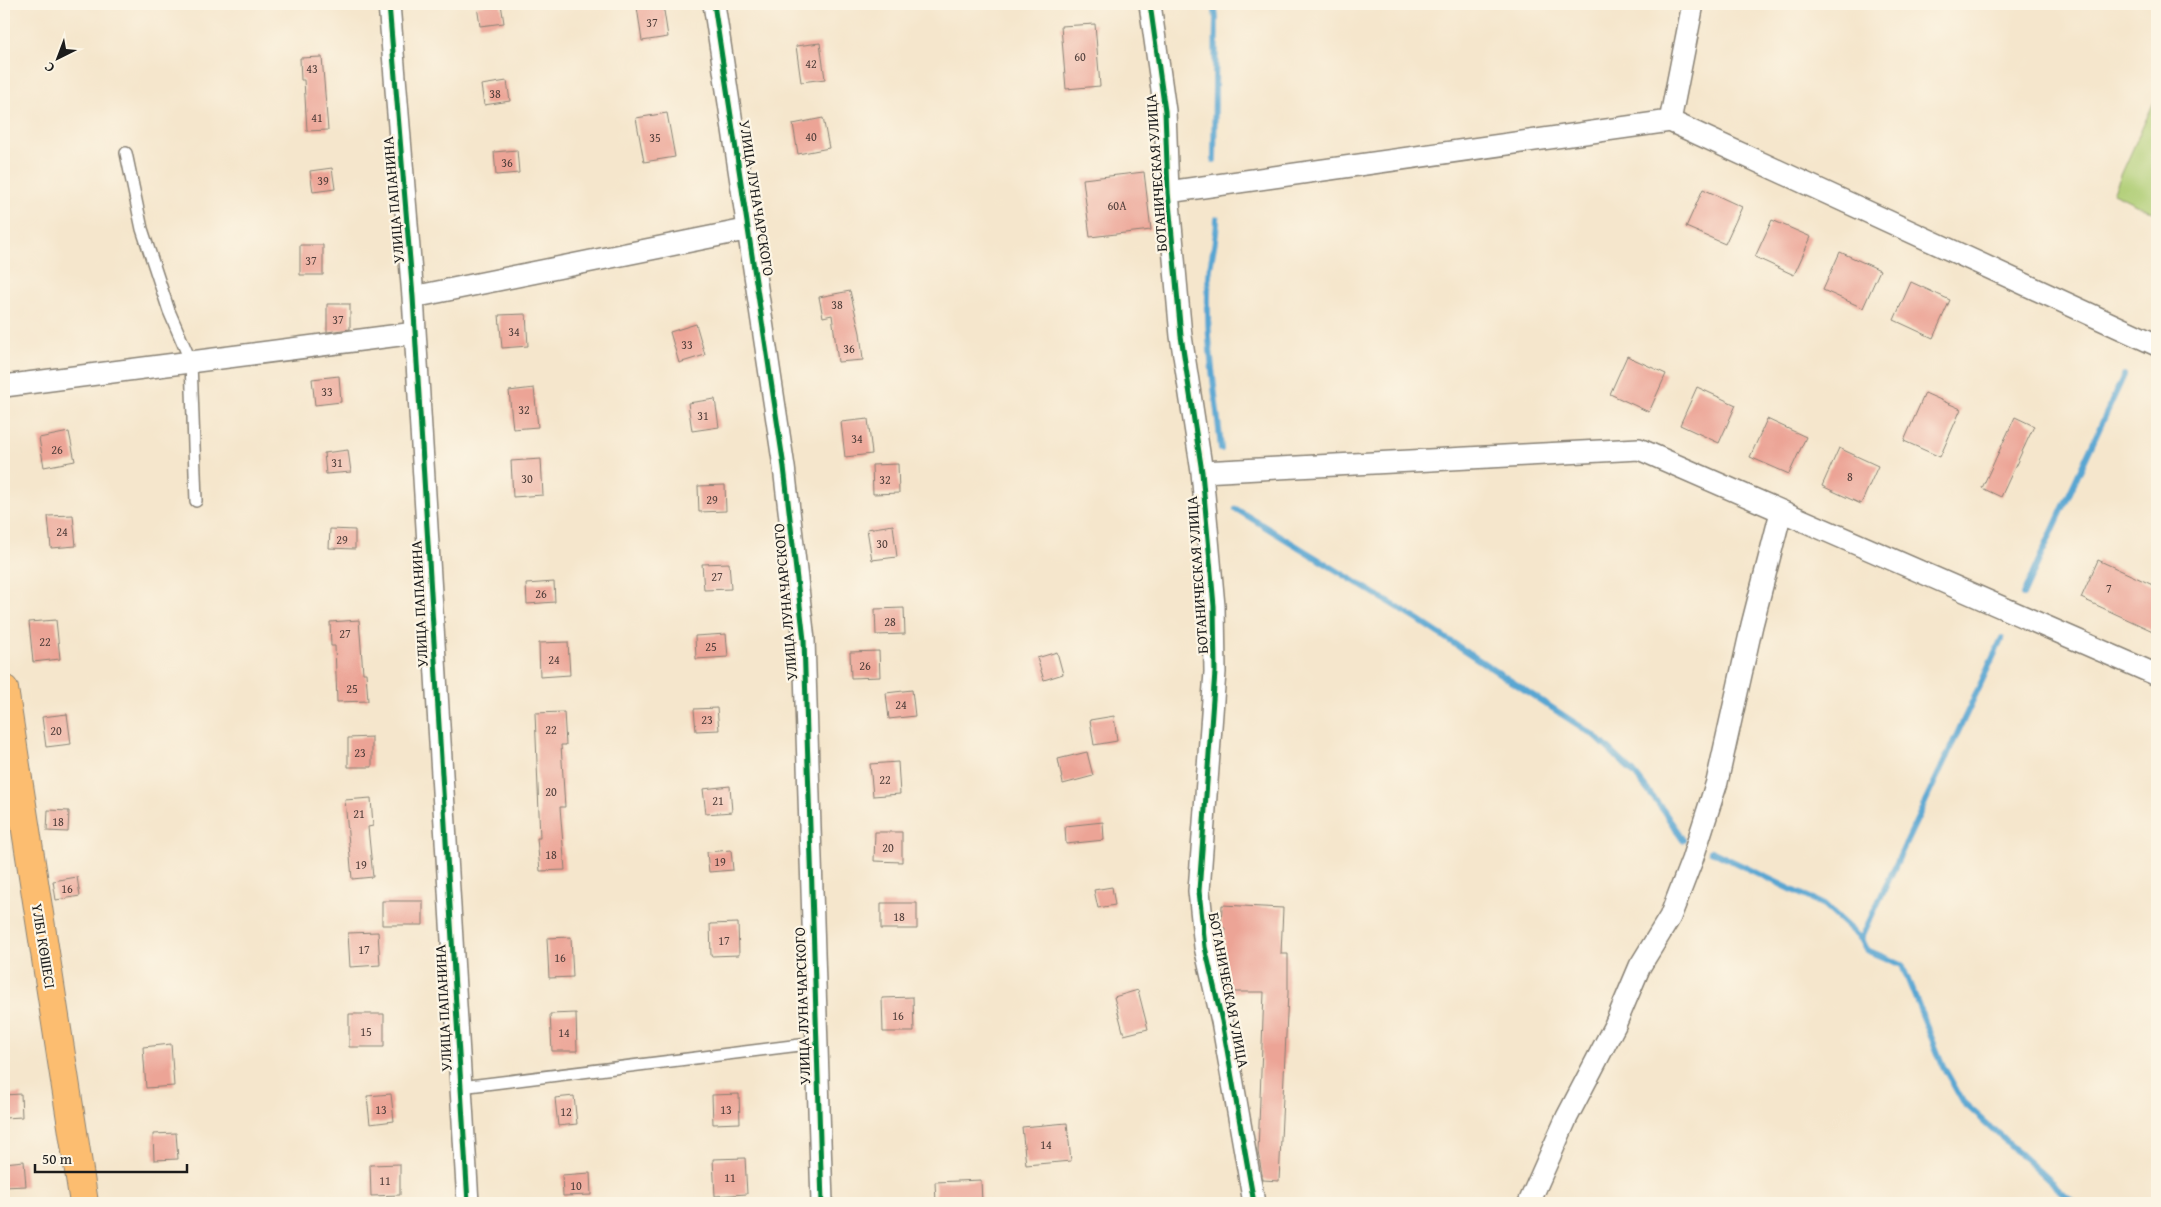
<svg xmlns="http://www.w3.org/2000/svg" width="2161" height="1207" font-family="'Gentium Book Plus',serif">
  <style>
    .green { fill: #afcd74; stroke: #667448 }
    .lines { fill: none; stroke-linecap: round; stroke-linejoin: round }
    .stream { stroke: #58a6d2; stroke-width: 6 }
    .building { fill: #eca496 }
    .lane-casing { stroke: #888174; stroke-width: 14 }
    .street-casing { stroke: #888174; stroke-width: 24 }
    .primary-casing { stroke: #888174; stroke-width: 30 }
    .lane { stroke: #fff; stroke-width: 11 }
    .street { stroke: #fff; stroke-width: 21 }
    .primary { stroke: #fcbd6f; stroke-width: 28 }
    .cycleway-casing { stroke: #fcf5e5; stroke-width: 8 }
    .cycleway { stroke: #00873e; stroke-width: 5 }
    .labels { text-anchor: middle; dominant-baseline: central; stroke-width: 4.5; stroke-linejoin: round; paint-order: stroke }
    .number-label { font-size: 12px; fill: #503e3a }
    .street-label { font-size: 15px; fill: #1c1c1c; stroke: #fcf5e5 }
  </style>
  <rect width="100%" height="100%" fill="#fcf5e5"/>
  <filter id="ink" filterUnits="userSpaceOnUse"><feTurbulence type="fractalNoise" baseFrequency=".02" numOctaves="2"/><feDisplacementMap in="SourceGraphic" scale="10" xChannelSelector="R" yChannelSelector="G"/><feConvolveMatrix kernelMatrix="1 2 1 2 8 2 1 2 1" color-interpolation-filters="sRGB"/></filter>
  <filter id="wash" filterUnits="userSpaceOnUse"><feTurbulence type="fractalNoise" baseFrequency=".0096" numOctaves="4" result="noise"/><feDisplacementMap in="SourceGraphic" scale="20" xChannelSelector="R" yChannelSelector="G"/><feGaussianBlur stdDeviation="1.12" result="paint"/><feColorMatrix in="noise" values="0 0 0 0 0 0 0 0 0 0 0 0 0 0 0 0 0 1.4 0 .05"/><feComposite in="paint" operator="in"/></filter>
  <g filter="url(#wash)">
    <rect width="100%" height="100%" fill="#f5e6cc"/>
    <!-- green -->
    <path class="green" d="M 2157,95 L 2157,214 L 2113,193 Z"/>
    <g class="lines">
      <!-- stream -->
      <path class="stream" d="M 1214,160 L 1216,18 L 1214,4
        M 1217,219 C 1217,239 1211,257 1209,276 C 1204,333 1216,392 1221,449
        M 1236,509 L 1418,620 L 1595,736 L 1634,773 L 1663,810 L 1683,840
        M 2023,595 L 2124,375
        M 1711,851 L 1824,905 L 1861,939 L 1867,950 L 1902,965 L 1943,1066 L 1963,1102 L 2074,1203
        M 1861,939 L 2002,638"/>
    </g>
    <g id="blocks">
      <!-- building -->
      <path class="building" d="M 489,4 L 501,4 L 504,23 L 480,26 L 477,6 Z
        M 663,4 L 668,37 L 642,41 L 637,7 Z
        M 1095,24 L 1100,86 L 1066,89 L 1061,26 Z
        M 820,43 L 825,79 L 801,82 L 796,46 Z
        M 322,57 L 328,130 L 307,131 L 304,80 L 301,80 L 300,58 Z
        M 507,81 L 510,101 L 484,105 L 481,85 Z
        M 667,113 L 675,157 L 644,162 L 636,118 Z
        M 823,118 L 829,148 L 798,154 L 793,124 Z
        M 517,150 L 519,173 L 496,175 L 494,152 Z
        M 332,168 L 335,189 L 313,192 L 310,171 Z
        M 1144,172 L 1151,230 L 1090,237 L 1083,179 Z
        M 1703,189 L 1742,207 L 1725,244 L 1686,227 Z
        M 1772,220 L 1811,237 L 1794,275 L 1755,257 Z
        M 300,245 L 323,245 L 323,275 L 300,275 Z
        M 1840,252 L 1880,270 L 1863,308 L 1823,290 Z
        M 1911,282 L 1950,300 L 1933,338 L 1894,320 Z
        M 850,291 L 860,333 L 863,360 L 838,362 L 832,315 L 823,317 L 819,297 Z
        M 327,304 L 350,304 L 350,329 L 327,332 Z
        M 526,314 L 528,346 L 502,348 L 499,315 Z
        M 696,324 L 705,355 L 679,363 L 670,332 Z
        M 1627,356 L 1666,374 L 1649,412 L 1610,394 Z
        M 339,376 L 341,402 L 315,405 L 312,379 Z
        M 1697,387 L 1736,405 L 1719,443 L 1680,425 Z
        M 534,388 L 538,427 L 513,429 L 509,391 Z
        M 1925,393 L 1961,409 L 1940,457 L 1904,441 Z
        M 715,399 L 719,427 L 692,431 L 688,403 Z
        M 2015,417 L 2034,426 L 2001,497 L 1982,488 Z
        M 868,419 L 872,454 L 845,457 L 841,422 Z
        M 1767,419 L 1806,437 L 1789,474 L 1750,457 Z
        M 69,432 L 75,461 L 44,467 L 39,438 Z
        M 1839,448 L 1878,466 L 1861,504 L 1822,486 Z
        M 348,450 L 351,472 L 326,474 L 324,453 Z
        M 541,459 L 543,495 L 513,497 L 511,461 Z
        M 898,464 L 899,493 L 873,494 L 872,465 Z
        M 725,485 L 726,511 L 699,512 L 698,486 Z
        M 73,515 L 76,546 L 51,548 L 48,516 Z
        M 893,525 L 897,557 L 872,560 L 867,529 Z
        M 330,529 L 355,530 L 355,549 L 329,548 Z
        M 2098,560 L 2157,587 L 2157,633 L 2081,598 Z
        M 729,563 L 731,589 L 704,590 L 702,564 Z
        M 554,582 L 555,602 L 527,604 L 526,584 Z
        M 904,608 L 905,634 L 876,635 L 875,609 Z
        M 56,620 L 60,659 L 33,662 L 29,622 Z
        M 359,620 L 363,673 L 366,673 L 368,701 L 337,702 L 335,646 L 331,646 L 330,622 Z
        M 726,634 L 728,657 L 696,659 L 695,636 Z
        M 568,642 L 570,675 L 540,677 L 539,643 Z
        M 879,651 L 880,677 L 851,678 L 850,652 Z
        M 1057,652 L 1063,674 L 1044,680 L 1037,658 Z
        M 912,690 L 915,716 L 889,719 L 886,693 Z
        M 717,708 L 719,730 L 696,731 L 694,709 Z
        M 564,712 L 566,745 L 561,745 L 565,807 L 560,807 L 565,870 L 540,871 L 537,838 L 540,838 L 535,713 Z
        M 67,714 L 71,744 L 46,747 L 42,717 Z
        M 1114,716 L 1117,741 L 1094,745 L 1090,720 Z
        M 372,737 L 372,767 L 348,767 L 348,738 Z
        M 1087,752 L 1093,776 L 1063,784 L 1058,759 Z
        M 898,762 L 900,794 L 873,796 L 870,764 Z
        M 730,786 L 732,812 L 706,814 L 703,789 Z
        M 371,798 L 373,826 L 368,827 L 373,877 L 352,879 L 345,800 Z
        M 48,810 L 69,811 L 68,832 L 47,831 Z
        M 1103,822 L 1104,840 L 1066,844 L 1065,826 Z
        M 875,832 L 902,832 L 902,862 L 874,861 Z
        M 731,850 L 733,870 L 709,872 L 707,852 Z
        M 77,877 L 80,896 L 56,900 L 53,881 Z
        M 1112,887 L 1115,905 L 1098,908 L 1094,890 Z
        M 382,901 L 423,901 L 423,925 L 382,925 Z
        M 881,903 L 917,903 L 917,929 L 881,929 Z
        M 1222,905 L 1283,908 L 1281,954 L 1288,954 L 1288,993 L 1279,1181 L 1263,1180 L 1258,1152 L 1264,992 L 1228,992 L 1224,974 L 1225,928 L 1221,928 Z
        M 738,923 L 739,955 L 711,956 L 710,924 Z
        M 378,932 L 380,965 L 350,967 L 348,933 Z
        M 571,937 L 573,977 L 549,978 L 547,938 Z
        M 1138,990 L 1148,1029 L 1124,1035 L 1114,997 Z
        M 913,997 L 914,1032 L 883,1032 L 882,998 Z
        M 576,1013 L 577,1051 L 552,1051 L 550,1014 Z
        M 349,1014 L 384,1014 L 384,1047 L 349,1047 Z
        M 171,1044 L 174,1086 L 146,1088 L 143,1047 Z
        M 21,1094 L 22,1117 L 4,1118 L 4,1095 Z
        M 391,1094 L 394,1121 L 370,1124 L 367,1096 Z
        M 739,1094 L 740,1123 L 713,1124 L 712,1095 Z
        M 574,1096 L 577,1124 L 558,1126 L 555,1098 Z
        M 1067,1123 L 1071,1161 L 1026,1165 L 1022,1127 Z
        M 176,1133 L 178,1159 L 154,1160 L 153,1134 Z
        M 745,1158 L 747,1194 L 715,1196 L 713,1159 Z
        M 24,1161 L 26,1186 L 4,1187 L 4,1163 Z
        M 400,1164 L 400,1195 L 371,1196 L 370,1165 Z
        M 590,1173 L 591,1195 L 563,1196 L 562,1175 Z
        M 981,1180 L 982,1203 L 936,1203 L 935,1182 Z"/>
    </g>
  </g>
  <g filter="url(#ink)">
    <use href="#blocks" fill-opacity="0" stroke="#888174" stroke-width="1"/>
    <g class="lines">
      <!-- lane casing -->
      <g class="lane-casing">
        <path id="lane" d="M 126,153 L 142,229 L 169,311 L 191,362 L 196,501
          M 461,1087 L 816,1043"/>
      </g>
      <!-- street casing -->
      <g class="street-casing">
        <path id="street" d="M 389,4 L 413,297 L 468,1203
          M 714,4 L 784,467 L 804,640 L 822,1203
          M 1150,4 L 1165,111 L 1168,192 L 1181,336 L 1202,472 L 1214,606 L 1215,672 L 1199,891 L 1205,947 L 1222,1021 L 1254,1203
          M 1670,121 L 1693,4
          M 1168,192 L 1670,121 L 2157,345
          M 413,297 L 750,229
          M 4,386 L 415,333
          M 1202,472 L 1639,449 L 2157,675
          M 1529,1203 L 1567,1117 L 1615,1025 L 1640,966 L 1670,917 L 1692,860 L 1717,782 L 1752,625 L 1781,512"/>
      </g>
      <!-- primary casing -->
      <g class="primary-casing">
        <path id="primary" d="M 4,689 L 84,1203"/>
      </g>
      <!-- lane -->
      <use href="#lane" class="lane"/>
      <!-- street -->
      <use href="#street" class="street"/>
      <!-- primary -->
      <use href="#primary" class="primary"/>
      <!-- cycleway casing -->
      <g class="cycleway-casing">
        <path id="cycleway" d="M 389,4 L 413,297 L 468,1203
          M 714,4 L 784,467 L 804,640 L 822,1203
          M 1150,4 L 1165,111 L 1168,192 L 1181,336 L 1202,472 L 1214,606 L 1215,672 L 1199,891 L 1205,947 L 1222,1021 L 1254,1203"/>
      </g>
      <!-- cycleway -->
      <use href="#cycleway" class="cycleway"/>
    </g>
  </g>
  <g class="labels">
    <!-- number labels -->
    <g class="number-label">
      <text x="652" y="22">37</text>
      <text x="1080" y="56">60</text>
      <text x="811" y="63">42</text>
      <text x="312" y="68">43</text>
      <text x="495" y="93">38</text>
      <text x="317" y="117">41</text>
      <text x="811" y="136">40</text>
      <text x="655" y="137">35</text>
      <text x="507" y="162">36</text>
      <text x="323" y="180">39</text>
      <text x="1117" y="205">60А</text>
      <text x="311" y="260">37</text>
      <text x="837" y="304">38</text>
      <text x="338" y="319">37</text>
      <text x="514" y="331">34</text>
      <text x="687" y="344">33</text>
      <text x="849" y="348">36</text>
      <text x="327" y="391">33</text>
      <text x="524" y="409">32</text>
      <text x="703" y="415">31</text>
      <text x="857" y="438">34</text>
      <text x="57" y="449">26</text>
      <text x="337" y="462">31</text>
      <text x="1850" y="476">8</text>
      <text x="527" y="478">30</text>
      <text x="885" y="479">32</text>
      <text x="712" y="499">29</text>
      <text x="62" y="531">24</text>
      <text x="342" y="539">29</text>
      <text x="882" y="543">30</text>
      <text x="717" y="576">27</text>
      <text x="2109" y="588">7</text>
      <text x="541" y="593">26</text>
      <text x="890" y="621">28</text>
      <text x="345" y="633">27</text>
      <text x="45" y="641">22</text>
      <text x="711" y="646">25</text>
      <text x="554" y="659">24</text>
      <text x="865" y="665">26</text>
      <text x="352" y="688">25</text>
      <text x="901" y="704">24</text>
      <text x="707" y="719">23</text>
      <text x="551" y="729">22</text>
      <text x="56" y="730">20</text>
      <text x="360" y="752">23</text>
      <text x="885" y="779">22</text>
      <text x="551" y="791">20</text>
      <text x="718" y="800">21</text>
      <text x="359" y="813">21</text>
      <text x="58" y="821">18</text>
      <text x="888" y="847">20</text>
      <text x="551" y="854">18</text>
      <text x="720" y="861">19</text>
      <text x="361" y="864">19</text>
      <text x="67" y="888">16</text>
      <text x="899" y="916">18</text>
      <text x="724" y="940">17</text>
      <text x="364" y="949">17</text>
      <text x="560" y="957">16</text>
      <text x="898" y="1015">16</text>
      <text x="366" y="1031">15</text>
      <text x="564" y="1032">14</text>
      <text x="381" y="1109">13</text>
      <text x="726" y="1109">13</text>
      <text x="566" y="1111">12</text>
      <text x="1046" y="1144">14</text>
      <text x="730" y="1177">11</text>
      <text x="385" y="1180">11</text>
      <text x="576" y="1185">10</text>
    </g>
    <!-- street labels -->
    <g class="street-label">
      <text transform="translate(1156 173) rotate(-94)">БОТАНИЧЕСКАЯ УЛИЦА</text>
      <text transform="translate(757 198) rotate(81)">УЛИЦА ЛУНАЧАРСКОГО</text>
      <text transform="translate(393 200) rotate(-95)">УЛИЦА ПАПАНИНА</text>
      <text transform="translate(1197 575) rotate(-94)">БОТАНИЧЕСКАЯ УЛИЦА</text>
      <text transform="translate(785 602) rotate(-95)">УЛИЦА ЛУНАЧАРСКОГО</text>
      <text transform="translate(419 604) rotate(-93)">УЛИЦА ПАПАНИНА</text>
      <text transform="translate(44 946) rotate(81)">ҮЛБІ КӨШЕСІ</text>
      <text transform="translate(1229 990) rotate(79)">БОТАНИЧЕСКАЯ УЛИЦА</text>
      <text transform="translate(802 1006) rotate(-92)">УЛИЦА ЛУНАЧАРСКОГО</text>
      <text transform="translate(443 1008) rotate(-93)">УЛИЦА ПАПАНИНА</text>
    </g>
  </g>
  <!-- margin -->
  <rect width="2161" height="1207" fill="none" stroke="#fcf5e5" stroke-width="20"/>
  <!-- north arrow -->
  <g transform="translate(58 58) rotate(222)" stroke="#fcf5e5" stroke-width="4" paint-order="stroke">
  <path d="M0-4L9 19L0 12L-9 19Z" fill="#1c1c1c"/>
  <text y="-8" font-size="14" font-weight="bold" text-anchor="middle" fill="#1c1c1c">С</text>
  </g>
  <!-- scale -->
  <path d="M35 1164v8h152v-8" fill="none" stroke="#1c1c1c" stroke-width="2.5"/>
  <text x="42" y="1164" font-size="15" fill="#1c1c1c" stroke="#fcf5e5" stroke-width="4" paint-order="stroke">50 m</text>
</svg>
